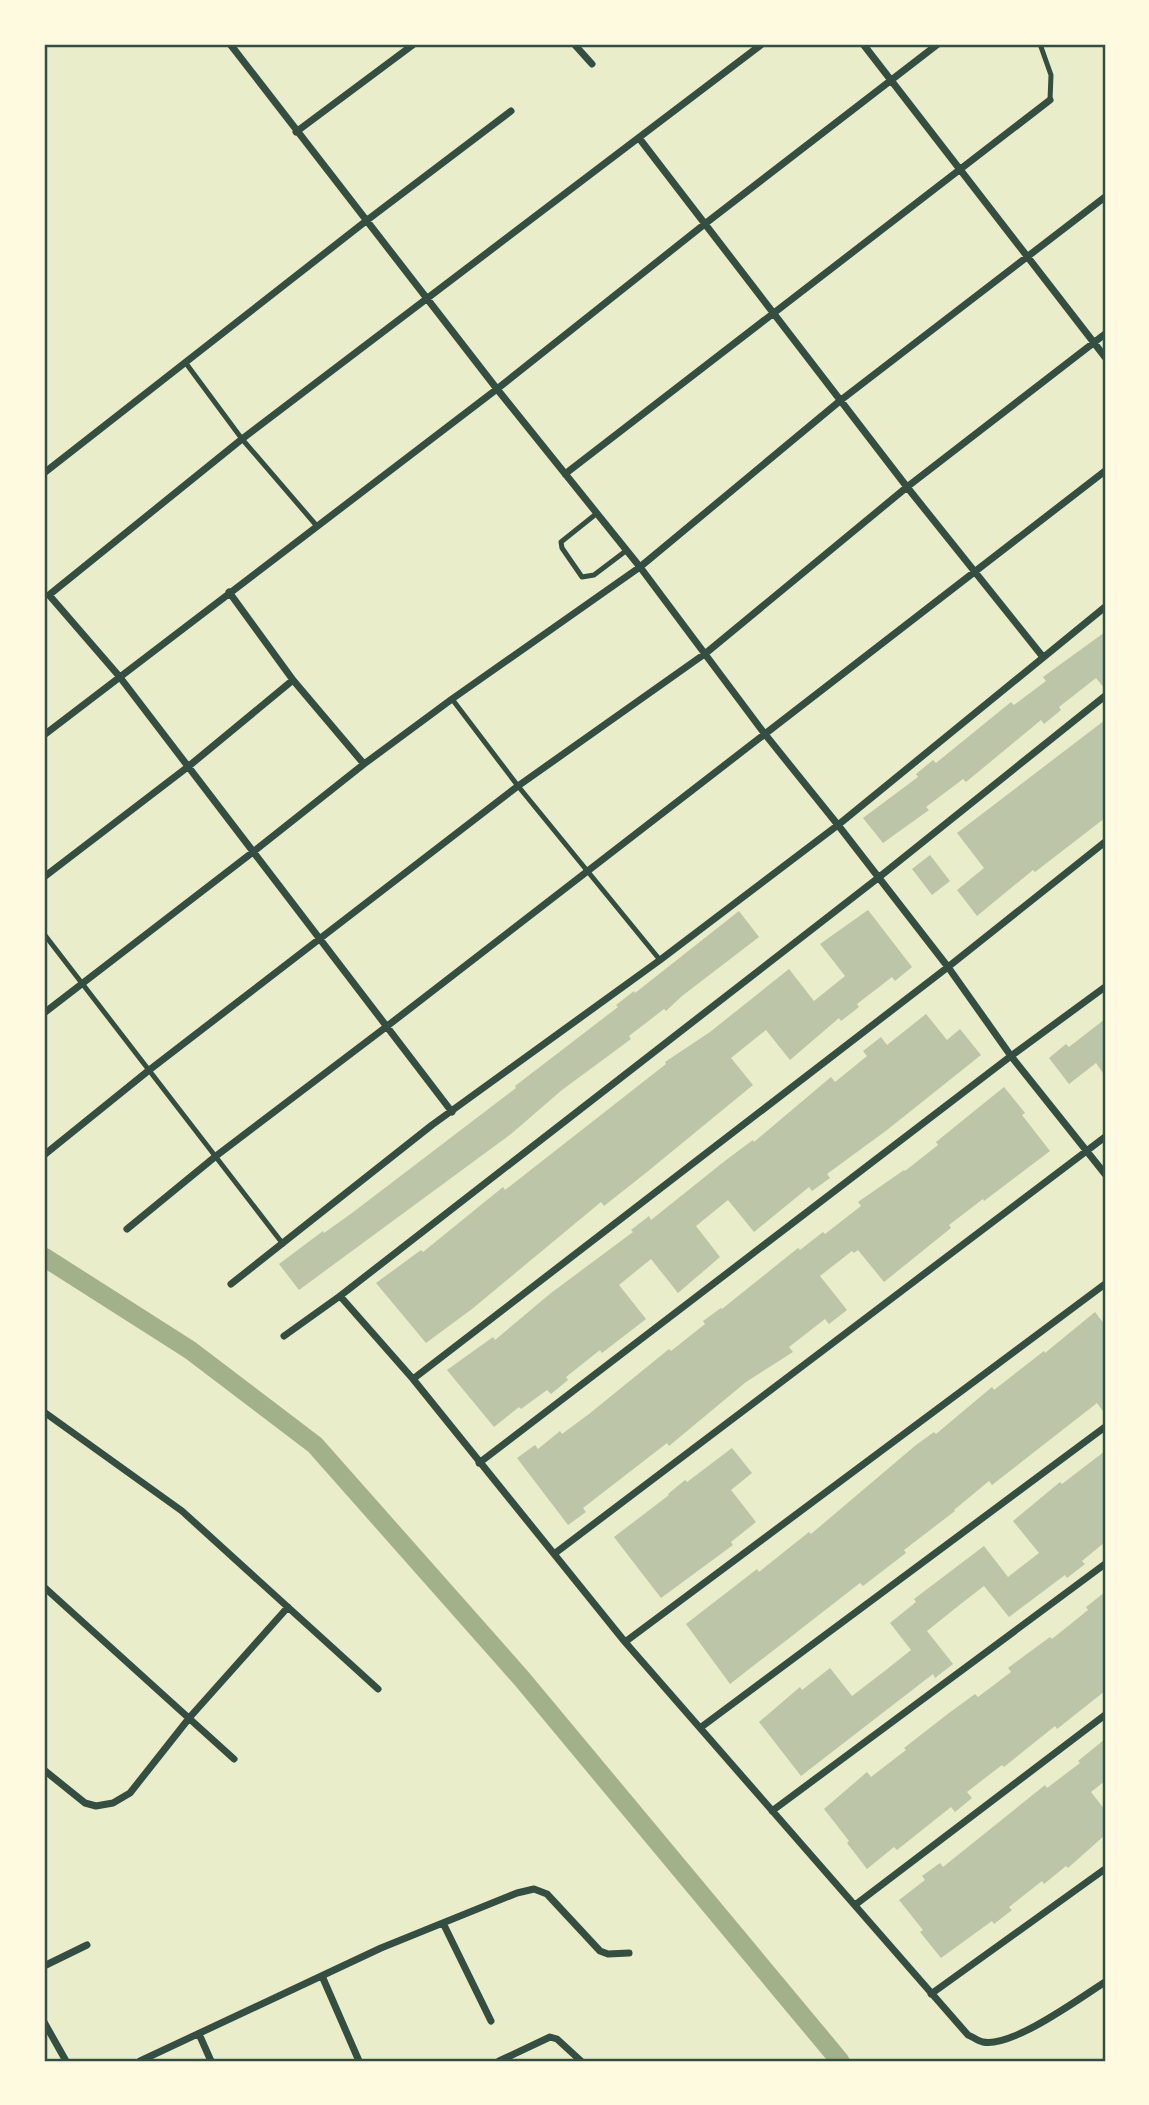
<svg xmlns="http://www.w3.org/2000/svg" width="1149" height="2105" font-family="'Archivo Narrow',sans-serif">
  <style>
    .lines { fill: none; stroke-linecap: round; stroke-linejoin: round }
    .canal { stroke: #a3b18a; stroke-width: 19 }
    .building { fill: #bcc5a7 }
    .service { stroke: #344e41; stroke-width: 5 }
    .minor { stroke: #344e41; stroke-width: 7 }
    .neatline { fill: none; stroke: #344e41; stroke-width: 2.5 }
  </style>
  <rect width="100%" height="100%" fill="#e9edc9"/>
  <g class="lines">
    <!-- canal -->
    <path class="canal" d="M 44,1257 L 190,1350 L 315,1445 L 522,1679 L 840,2061"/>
  </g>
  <!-- building -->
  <path class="building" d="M 1105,632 L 1105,689 L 1096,678 L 1059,707 L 1061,710 L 1044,724 L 1041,720 L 983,768 L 966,782 L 963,779 L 926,807 L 929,810 L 883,843 L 863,818 L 918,777 L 916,774 L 933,760 L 936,763 L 1011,702 L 1014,705 L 1046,681 L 1043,677 Z
    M 1105,720 L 1105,818 L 1035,872 L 1033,870 L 977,916 L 957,890 L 984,868 L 957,833 Z
    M 930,855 L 950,881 L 932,895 L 912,869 Z
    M 868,910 L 912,967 L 895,981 L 892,977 L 857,1004 L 859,1007 L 841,1021 L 839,1018 L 790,1060 L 766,1030 L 731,1058 L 753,1085 L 647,1172 L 604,1206 L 601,1202 L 472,1309 L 426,1343 L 376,1283 L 421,1250 L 423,1252 L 503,1187 L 505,1190 L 666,1064 L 665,1062 L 710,1032 L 789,969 L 814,1001 L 845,976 L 820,944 Z
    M 739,911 L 759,937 L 682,996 L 666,1011 L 664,1009 L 629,1036 L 631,1039 L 562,1090 L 511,1134 L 299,1290 L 279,1264 L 323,1231 L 324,1233 L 352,1213 L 516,1088 L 515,1086 L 618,1007 L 616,1005 L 634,991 L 635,993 Z
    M 926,1014 L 947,1040 L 960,1029 L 981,1055 L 887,1130 L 827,1174 L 830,1178 L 812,1191 L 809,1187 L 754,1232 L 728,1200 L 696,1226 L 720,1257 L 678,1293 L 651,1259 L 619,1285 L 646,1319 L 602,1353 L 600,1350 L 566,1377 L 568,1380 L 551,1394 L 547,1390 L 521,1409 L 519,1407 L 494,1427 L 447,1370 L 493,1337 L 495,1340 L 551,1293 L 633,1232 L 631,1230 L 649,1216 L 651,1220 L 726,1160 L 753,1140 L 754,1142 L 831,1077 L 835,1082 L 867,1056 L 863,1051 L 881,1037 L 887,1045 Z
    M 1105,1019 L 1105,1076 L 1096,1063 L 1069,1084 L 1049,1058 L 1066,1044 L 1069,1047 Z
    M 1004,1087 L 1025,1113 L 1022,1115 L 1050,1151 L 984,1201 L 983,1199 L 949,1225 L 951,1228 L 884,1282 L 858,1250 L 854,1253 L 852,1251 L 820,1276 L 847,1310 L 829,1324 L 825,1319 L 789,1347 L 793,1352 L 746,1382 L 669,1446 L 667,1443 L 583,1508 L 586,1512 L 568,1525 L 517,1458 L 535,1445 L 538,1449 L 560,1431 L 562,1434 L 589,1414 L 669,1349 L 671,1351 L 705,1324 L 703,1321 L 721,1308 L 722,1309 L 798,1248 L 800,1250 L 823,1232 L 825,1234 L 861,1206 L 858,1202 L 904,1170 L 905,1171 L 938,1145 L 936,1142 Z
    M 1095,1312 L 1105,1325 L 1105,1414 L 1097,1403 L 992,1485 L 989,1481 L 954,1510 L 955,1511 L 904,1550 L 906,1553 L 863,1586 L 860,1583 L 730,1684 L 686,1624 L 757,1569 L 759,1572 L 809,1532 L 811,1534 L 916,1445 L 934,1432 L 936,1434 L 992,1387 L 994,1390 L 1044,1351 L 1045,1353 Z
    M 732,1448 L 752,1473 L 731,1490 L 756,1522 L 731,1542 L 733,1545 L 661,1598 L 614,1537 L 669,1495 L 668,1494 L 685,1480 L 687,1482 Z
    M 1105,1451 L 1105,1542 L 1082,1561 L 1085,1564 L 1067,1578 L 1065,1575 L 1009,1617 L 984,1586 L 962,1603 L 927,1631 L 953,1664 L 935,1678 L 933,1674 L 801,1776 L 759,1722 L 800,1687 L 802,1690 L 830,1668 L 852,1696 L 886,1670 L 911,1650 L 890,1623 L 916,1602 L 914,1599 L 984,1546 L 1008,1577 L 1039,1553 L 1013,1521 L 1060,1482 L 1062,1484 Z
    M 1105,1592 L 1105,1691 L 1057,1729 L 1055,1726 L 1004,1767 L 1002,1765 L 967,1792 L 972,1798 L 955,1812 L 951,1807 L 897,1850 L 894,1847 L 867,1869 L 847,1843 L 849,1841 L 824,1809 L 867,1772 L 871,1777 L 906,1750 L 904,1748 L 949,1713 L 975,1694 L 978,1697 L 1011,1672 L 1008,1668 L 1050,1637 L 1052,1639 L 1088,1610 L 1086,1607 Z
    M 1105,1739 L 1105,1781 L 1091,1792 L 1105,1810 L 1105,1835 L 1068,1868 L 1066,1866 L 1044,1884 L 1042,1881 L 1009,1907 L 1012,1910 L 994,1924 L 992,1921 L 941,1958 L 920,1932 L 923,1930 L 899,1900 L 925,1880 L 922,1876 L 940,1863 L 943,1867 L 1045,1785 L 1047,1788 L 1080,1763 L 1078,1761 Z"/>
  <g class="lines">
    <!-- service -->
    <path class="service" d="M 1040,44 L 1051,75 L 1050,100
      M 185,362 L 242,439 L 316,525
      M 596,514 L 561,542 L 562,548 L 582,577 L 594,575 L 627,550
      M 452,699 L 518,786 L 660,960
      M 44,934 L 283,1244"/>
    <!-- minor -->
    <path class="minor" d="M 230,44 L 497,389 L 640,567 L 764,733 L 838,825 L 948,967 L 1011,1056 L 1105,1174
      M 574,44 L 592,64
      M 863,44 L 1105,357
      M 296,132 L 414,44
      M 639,138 L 907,487 L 1043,657
      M 44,473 L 366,221 L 511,111
      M 565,474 L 1050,100
      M 229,592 L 293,680 L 364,764
      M 44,735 L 497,389 L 706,223 L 938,44
      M 44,877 L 189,766 L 293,680
      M 44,1013 L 253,852 L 364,764 L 452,699 L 640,567 L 841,400 L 1105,197
      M 452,1112 L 119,676 L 49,595 L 242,439 L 762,44
      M 44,1155 L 148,1071 L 518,786 L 706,653 L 907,487 L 1105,334
      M 127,1229 L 216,1156 L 386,1027 L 1105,471
      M 231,1284 L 432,1125 L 660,960 L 838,825 L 1105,607
      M 340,1296 L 413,1379 L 625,1642 L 968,2035 C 973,2037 978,2041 983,2042 C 1012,2048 1080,1998 1105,1982
      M 284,1336 L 340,1296 L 878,878 L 1105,696
      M 413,1379 L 948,967 L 1105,842
      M 44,1412 L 182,1511 L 378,1689
      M 479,1463 L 1011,1056 L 1105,987
      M 554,1554 L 1105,1137
      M 44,1587 L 234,1759
      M 625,1642 L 1105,1284
      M 700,1728 L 1105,1427
      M 44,1770 L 85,1803 L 96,1806 L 113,1803 L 130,1793 L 190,1717 L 288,1607
      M 772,1811 L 1105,1564
      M 855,1905 L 1105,1715
      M 443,1923 L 491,2021
      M 44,1966 L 87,1945
      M 322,1976 L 359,2061
      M 931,1994 L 1105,1869
      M 44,2022 L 66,2061
      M 199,2034 L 211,2061
      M 140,2061 L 381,1948 L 517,1893 L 534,1889 L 547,1894 L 600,1951 L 608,1954 L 629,1953
      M 499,2061 L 550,2037 L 557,2039 L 581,2061"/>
  </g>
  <!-- border -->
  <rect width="1149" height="2105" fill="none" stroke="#fefae0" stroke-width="91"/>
  <rect x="46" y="46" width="1058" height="2014" class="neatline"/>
</svg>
